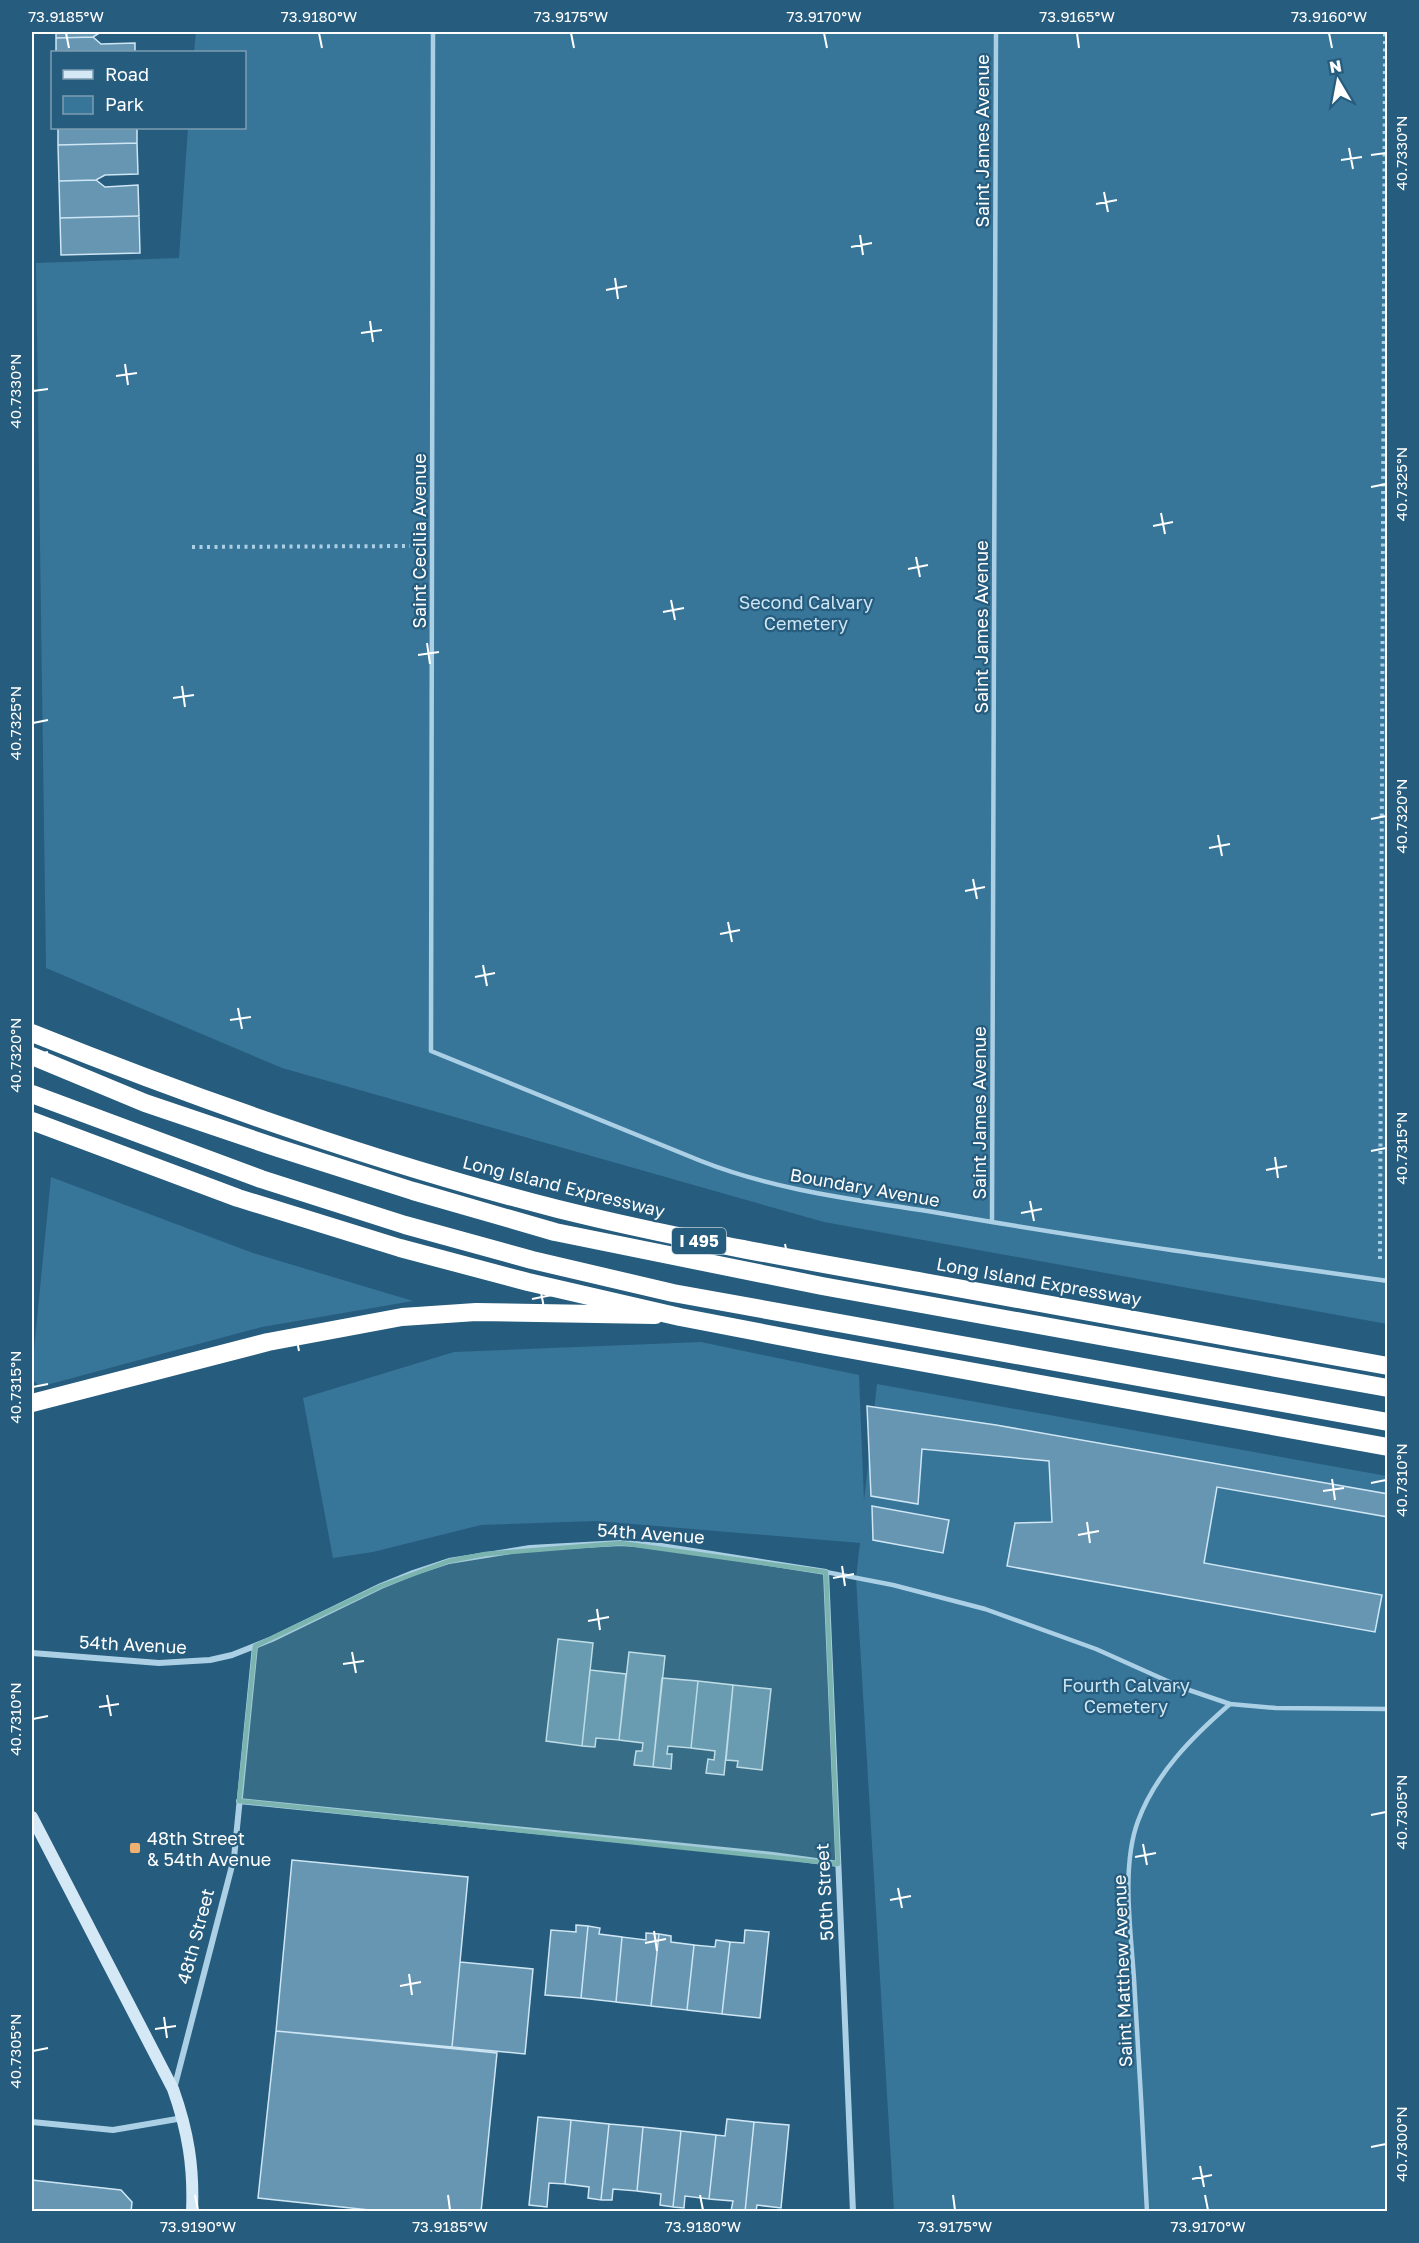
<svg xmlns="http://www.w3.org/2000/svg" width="1419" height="2243" font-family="'Golos Text',sans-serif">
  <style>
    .green { fill: #377599 }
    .building { fill: #6696b2; stroke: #cee6f4; stroke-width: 1.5 }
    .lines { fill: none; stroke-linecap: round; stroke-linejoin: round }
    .path { stroke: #abd0e5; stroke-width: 4; stroke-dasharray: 3 4.5; stroke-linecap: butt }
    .lane { stroke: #abd0e5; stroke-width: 4.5 }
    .street { stroke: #abd0e5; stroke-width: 6 }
    .secondary { stroke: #d4e8f5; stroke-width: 12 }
    .highway { stroke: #fff; stroke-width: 18 }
    .highway-bridge { stroke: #fff; stroke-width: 18 }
    .marked { fill: #7bb4af; fill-opacity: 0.2; stroke: #7bb4af; stroke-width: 4.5; stroke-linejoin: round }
    .ticks { fill: none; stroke: #fff; stroke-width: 2 }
    .poi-dot { fill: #eeb270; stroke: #265c7d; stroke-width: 2 }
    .labels { text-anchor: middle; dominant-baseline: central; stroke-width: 4.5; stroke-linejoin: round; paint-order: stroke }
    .shield { fill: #265c7d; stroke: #beced8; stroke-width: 1.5 }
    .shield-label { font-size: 16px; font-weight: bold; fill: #fff }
    .street-label { font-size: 18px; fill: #fff; stroke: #265c7d }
    .park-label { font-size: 18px; fill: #cee6f4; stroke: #265c7d }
    .poi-label { font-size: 18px; fill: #fff; stroke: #265c7d; text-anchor: start }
    .neatline { fill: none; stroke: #fff; stroke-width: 2 }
    .ticks-label { font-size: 15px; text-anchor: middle; fill: #fff }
  </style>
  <rect width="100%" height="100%" fill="#265c7d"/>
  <!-- green -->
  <path class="green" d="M 196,32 L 1387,32 L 1387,1324 L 824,1222 L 282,1068 L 46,968 L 36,263 L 179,258 L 188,128 L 244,128 L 244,52 L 194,52 Z
    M 51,1177 L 253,1253 L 413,1301 L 262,1327 L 39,1387 L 32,1378 L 32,1370 Z
    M 701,1342 L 859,1375 L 864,1501 L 877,1384 L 1387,1476 L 1387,2211 L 894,2211 L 856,1578 L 860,1543 L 596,1521 L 481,1525 L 373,1552 L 333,1558 L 303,1398 L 454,1352 Z"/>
  <!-- building -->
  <path class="building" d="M 56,32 L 125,32 L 101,32 L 93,37 L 56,38 Z
    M 93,37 L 101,44 L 135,43 L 135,52 L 56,52 L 56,38 Z
    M 58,128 L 137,128 L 137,143 L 58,145 Z
    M 137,143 L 138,174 L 105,175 L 96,180 L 59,181 L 58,145 Z
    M 96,180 L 105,187 L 138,185 L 139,216 L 60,218 L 59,181 Z
    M 139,216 L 140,253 L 61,255 L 60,218 Z
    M 867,1406 L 996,1425 L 1388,1494 L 1388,1517 L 1217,1487 L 1204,1563 L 1382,1595 L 1375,1632 L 1007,1566 L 1015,1523 L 1052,1522 L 1049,1461 L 922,1449 L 918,1504 L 871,1496 Z
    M 872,1506 L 949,1520 L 943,1553 L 873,1540 Z
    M 558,1639 L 593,1643 L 582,1746 L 546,1741 Z
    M 629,1652 L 665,1656 L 653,1767 L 634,1765 L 636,1751 L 642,1751 L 643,1743 L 619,1740 Z
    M 590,1670 L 626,1674 L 619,1740 L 596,1738 L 595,1747 L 582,1746 Z
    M 662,1678 L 698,1681 L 691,1748 L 668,1746 L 667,1754 L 672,1754 L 671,1769 L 653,1767 Z
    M 698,1681 L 733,1685 L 724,1775 L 706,1773 L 708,1759 L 714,1760 L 715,1751 L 691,1748 Z
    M 733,1685 L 771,1689 L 762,1770 L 737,1767 L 738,1761 L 726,1760 Z
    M 292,1860 L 468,1877 L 452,2047 L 276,2031 Z
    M 576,1925 L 588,1926 L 581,1998 L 545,1995 L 551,1930 L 576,1932 Z
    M 588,1926 L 600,1928 L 599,1934 L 622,1937 L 616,2002 L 581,1998 Z
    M 745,1930 L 769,1932 L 760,2018 L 722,2014 L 730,1942 L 744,1943 Z
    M 646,1933 L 659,1934 L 651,2006 L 616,2002 L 622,1937 L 646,1940 Z
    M 659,1934 L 671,1936 L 671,1942 L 694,1945 L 687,2010 L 651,2006 Z
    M 716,1940 L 730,1942 L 722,2014 L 687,2010 L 694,1945 L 715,1947 Z
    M 460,1962 L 533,1969 L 525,2054 L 452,2047 Z
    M 276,2031 L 497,2053 L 481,2212 L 388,2212 L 258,2198 Z
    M 538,2117 L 571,2120 L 565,2184 L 549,2183 L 547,2207 L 529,2205 Z
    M 727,2119 L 754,2122 L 745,2212 L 731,2211 L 733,2201 L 709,2199 L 716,2135 L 725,2136 Z
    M 571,2120 L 609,2124 L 601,2200 L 588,2198 L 589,2187 L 565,2184 Z
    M 754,2122 L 789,2125 L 781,2208 L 757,2205 L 756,2212 L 745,2212 Z
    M 609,2124 L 643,2127 L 637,2191 L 613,2189 L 612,2200 L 601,2200 Z
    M 643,2127 L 681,2131 L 673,2207 L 660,2205 L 661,2194 L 637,2191 Z
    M 681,2131 L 716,2135 L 709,2199 L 685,2196 L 684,2208 L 673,2207 Z
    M 32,2180 L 121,2190 L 132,2202 L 131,2212 L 32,2212 Z"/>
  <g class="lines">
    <!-- path -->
    <path class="path" d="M 192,547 L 410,546
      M 1380,1259 L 1385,32"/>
    <!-- lane -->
    <path class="lane" d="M 433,32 L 431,1051 L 701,1161 C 777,1191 859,1200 939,1213 C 1088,1239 1238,1260 1388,1281
      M 992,1222 L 996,32
      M 826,1572 L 893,1585 L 985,1609 L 1096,1649 L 1183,1688 L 1230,1704 L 1276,1708 L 1388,1709
      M 1147,2212 C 1143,2134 1139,2057 1134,1979 C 1131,1931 1121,1867 1138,1821 C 1156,1773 1192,1737 1230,1704"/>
    <!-- street -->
    <path class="street" d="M 32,1653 L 159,1663 L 210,1660 L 232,1655 L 272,1639 L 381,1586 L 413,1573 L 449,1561 L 530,1548 L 621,1543 L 661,1546 L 826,1572 L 853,2212
      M 239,1801 L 773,1855 L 838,1864
      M 174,2089 L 234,1858 L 255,1646
      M 32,2122 L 113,2130 L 183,2118"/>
    <!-- secondary -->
    <path class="secondary" d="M 32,1817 L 173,2089 C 188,2131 194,2167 192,2212"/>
    <!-- highway -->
    <path class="highway" d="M 32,1033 C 204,1102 378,1163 558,1209 C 679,1239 801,1260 924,1282 C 1078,1309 1233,1338 1388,1366
      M 32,1056 L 145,1103 L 278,1148 L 413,1191 L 555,1232 L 822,1286 L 1388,1388
      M 32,1094 L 261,1179 L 405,1225 L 532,1260 L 673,1293 L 1388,1422
      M 32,1403 L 268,1342 L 402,1317 L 476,1312 L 655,1315"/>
    <!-- highway-bridge -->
    <path class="highway-bridge" d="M 32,1121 L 238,1198 L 400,1248 L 528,1282 L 680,1317 L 820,1344 L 1388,1447"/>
  </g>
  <!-- marked area -->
  <path class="marked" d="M 621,1543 L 826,1572 L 838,1864 L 239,1801 L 255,1646 L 381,1586 L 449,1561 L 485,1554 Z"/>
  <!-- ticks -->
  <path class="ticks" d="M 66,33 L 69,48M 319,33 L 322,48M 571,33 L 574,48M 824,33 L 827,48M 1077,33 L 1079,48M 1329,33 L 1332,48M 1349,148 L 1353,169M 1371,155 L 1386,153M 1341,160 L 1362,157M 1104,192 L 1108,212M 1096,204 L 1117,200M 860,235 L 863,255M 851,247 L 872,243M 615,278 L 618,299M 606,290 L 627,286M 370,321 L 373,342M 361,333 L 382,330M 125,364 L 128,385M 116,376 L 137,373M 33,391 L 48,389M 1371,487 L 1386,484M 1161,513 L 1165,534M 1153,526 L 1173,522M 916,557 L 920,577M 908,569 L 928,565M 671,600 L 675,620M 663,612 L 684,608M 427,643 L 430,664M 418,655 L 439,652M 182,686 L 185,707M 173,698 L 194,695M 33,723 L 48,720M 1371,819 L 1386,816M 1218,835 L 1222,856M 1209,848 L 1230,844M 973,879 L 977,899M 965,891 L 985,887M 728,922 L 732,942M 720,934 L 740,930M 483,965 L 487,986M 475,977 L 495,973M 238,1008 L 242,1029M 230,1020 L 251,1017M 33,1055 L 48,1052M 1371,1151 L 1386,1148M 1275,1157 L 1278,1178M 1266,1170 L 1287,1166M 1030,1201 L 1034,1221M 1021,1213 L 1042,1209M 785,1244 L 789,1264M 776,1256 L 797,1252M 540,1287 L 544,1308M 532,1299 L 552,1295M 295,1330 L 299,1351M 287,1342 L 307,1339M 33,1387 L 48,1384M 1332,1479 L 1335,1500M 1371,1483 L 1386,1480M 1323,1491 L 1344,1488M 1087,1522 L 1090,1543M 1078,1535 L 1099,1531M 842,1566 L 845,1586M 833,1578 L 854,1574M 597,1609 L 600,1630M 588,1621 L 609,1617M 352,1652 L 356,1673M 343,1664 L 364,1661M 107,1695 L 111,1716M 99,1707 L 119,1704M 33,1719 L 48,1716M 1371,1815 L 1386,1812M 1143,1844 L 1147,1865M 1135,1857 L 1156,1853M 898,1888 L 902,1908M 890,1900 L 911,1896M 654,1931 L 657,1951M 645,1943 L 666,1939M 409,1974 L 412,1995M 400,1986 L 421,1982M 164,2017 L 167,2038M 155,2029 L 176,2026M 33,2051 L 48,2048M 1371,2147 L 1386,2144M 1200,2166 L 1204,2187M 1192,2179 L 1212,2175M 195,2195 L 198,2210M 448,2195 L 450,2210M 700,2195 L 703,2210M 953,2195 L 955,2210M 1205,2195 L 1208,2210"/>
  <!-- markers -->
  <rect class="poi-dot" x="129" y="1842" width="12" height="12" rx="3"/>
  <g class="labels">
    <!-- shield labels -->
    <rect class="shield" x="672" y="1228" width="54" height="26" rx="4.5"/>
    <g class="shield-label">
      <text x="699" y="1241">I 495</text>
    </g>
    <!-- street labels -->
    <g class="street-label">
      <text transform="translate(982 141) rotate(-90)">Saint James Avenue</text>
      <text transform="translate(419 541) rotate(-90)">Saint Cecilia Avenue</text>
      <text transform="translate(981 627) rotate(-90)">Saint James Avenue</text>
      <text transform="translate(979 1113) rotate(-90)">Saint James Avenue</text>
      <text transform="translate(564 1186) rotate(14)">Long Island Expressway</text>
      <text transform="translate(865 1187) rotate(10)">Boundary Avenue</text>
      <text transform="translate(1039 1281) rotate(10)">Long Island Expressway</text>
      <text transform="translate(651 1533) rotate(4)">54th Avenue</text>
      <text transform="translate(133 1644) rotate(3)">54th Avenue</text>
      <text transform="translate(824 1892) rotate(-93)">50th Street</text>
      <text transform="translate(195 1936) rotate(-75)">48th Street</text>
      <text transform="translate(1122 1971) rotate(-92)">Saint Matthew Avenue</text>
    </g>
    <!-- park labels -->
    <g class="park-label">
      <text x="806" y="602">Second Calvary<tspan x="806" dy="21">Cemetery</tspan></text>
      <text x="1126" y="1685">Fourth Calvary<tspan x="1126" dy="21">Cemetery</tspan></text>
    </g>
    <!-- poi labels -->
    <g class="poi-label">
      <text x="147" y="1838">48th Street<tspan x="147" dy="21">&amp; 54th Avenue</tspan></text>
    </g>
  </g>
  <!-- border -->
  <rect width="1419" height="2243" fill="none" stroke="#265c7d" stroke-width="66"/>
  <!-- legend -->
  <rect x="51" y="51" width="195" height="78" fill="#265c7d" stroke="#7d9db1" stroke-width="1.5"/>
  <rect x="63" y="70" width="30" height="9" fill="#d4e8f5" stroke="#7d9db1" stroke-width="1.5"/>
  <text x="105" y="81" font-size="18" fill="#ffffff">Road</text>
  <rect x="63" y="96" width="30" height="18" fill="#377599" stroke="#7d9db1" stroke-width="1.5"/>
  <text x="105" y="111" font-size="18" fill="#ffffff">Park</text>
  <!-- north arrow -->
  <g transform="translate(1338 81) rotate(350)" stroke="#265c7d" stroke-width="4.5" paint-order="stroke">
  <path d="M0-4.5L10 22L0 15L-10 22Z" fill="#ffffff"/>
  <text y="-9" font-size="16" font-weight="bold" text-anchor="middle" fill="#ffffff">N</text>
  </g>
  <rect x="33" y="33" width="1353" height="2177" class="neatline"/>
  <g class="ticks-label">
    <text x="66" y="22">73.9185°W</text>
    <text x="319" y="22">73.9180°W</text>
    <text x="571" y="22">73.9175°W</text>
    <text x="824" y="22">73.9170°W</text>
    <text x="1077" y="22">73.9165°W</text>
    <text x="1329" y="22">73.9160°W</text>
    <text transform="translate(1402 153) rotate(-90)" y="5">40.7330°N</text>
    <text transform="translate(16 391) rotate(-90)" y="5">40.7330°N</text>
    <text transform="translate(1402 484) rotate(-90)" y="5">40.7325°N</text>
    <text transform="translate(16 723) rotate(-90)" y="5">40.7325°N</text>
    <text transform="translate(1402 816) rotate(-90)" y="5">40.7320°N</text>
    <text transform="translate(16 1055) rotate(-90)" y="5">40.7320°N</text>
    <text transform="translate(1402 1148) rotate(-90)" y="5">40.7315°N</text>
    <text transform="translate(16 1387) rotate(-90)" y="5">40.7315°N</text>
    <text transform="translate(1402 1480) rotate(-90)" y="5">40.7310°N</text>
    <text transform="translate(16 1719) rotate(-90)" y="5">40.7310°N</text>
    <text transform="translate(1402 1812) rotate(-90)" y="5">40.7305°N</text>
    <text transform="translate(16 2051) rotate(-90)" y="5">40.7305°N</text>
    <text transform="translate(1402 2144) rotate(-90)" y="5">40.7300°N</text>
    <text x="198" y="2232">73.9190°W</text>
    <text x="450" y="2232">73.9185°W</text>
    <text x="703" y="2232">73.9180°W</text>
    <text x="955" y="2232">73.9175°W</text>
    <text x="1208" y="2232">73.9170°W</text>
  </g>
</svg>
